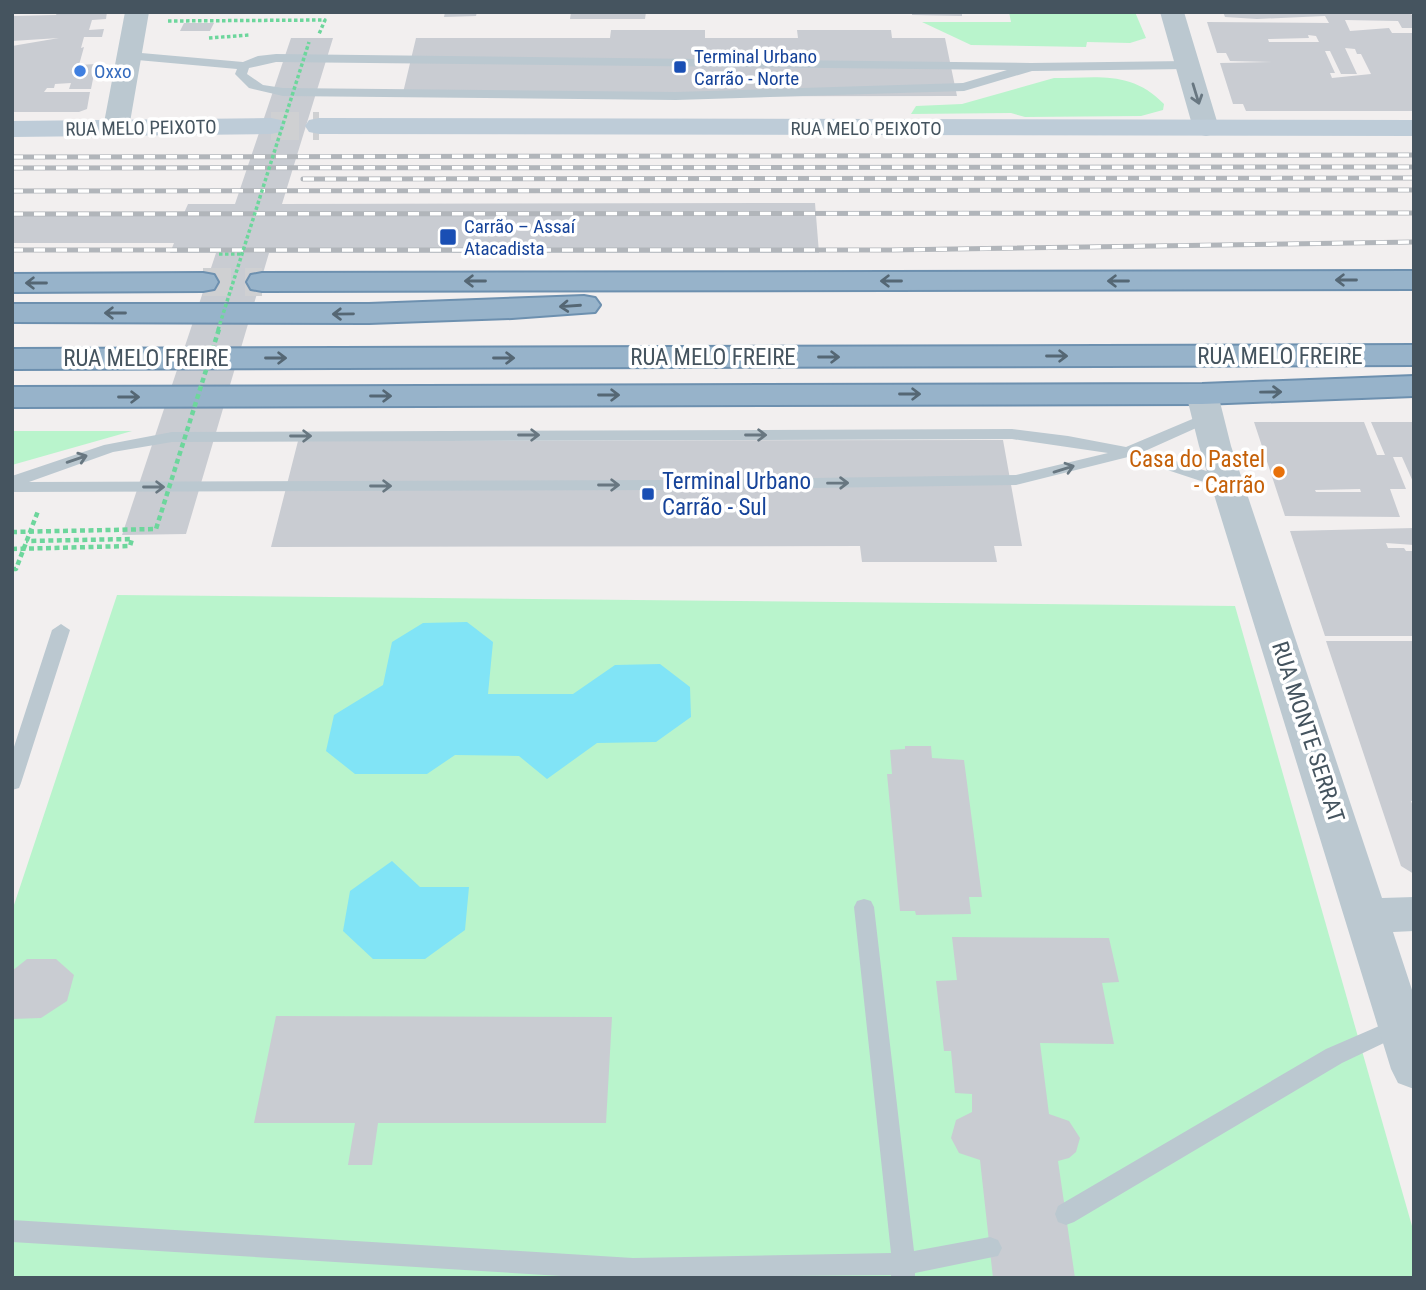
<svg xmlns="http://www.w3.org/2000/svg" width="1426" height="1290" font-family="'Roboto Condensed',sans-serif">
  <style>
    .green { fill: #b9f4cc }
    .water { fill: #81e4f6 }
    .building { fill: #c9ccd2; fill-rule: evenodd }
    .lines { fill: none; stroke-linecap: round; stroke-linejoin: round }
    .secondary-tunnel { stroke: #cfd0d2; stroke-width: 28; stroke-dasharray: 28 14; stroke-linecap: butt }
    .trunk-tunnel { stroke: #cfd0d2; stroke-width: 28; stroke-dasharray: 28 14; stroke-linecap: butt }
    .trunk-casing { stroke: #6d90af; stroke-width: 4 }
    .path-far1 { stroke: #6dd69c; stroke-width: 3.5; stroke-dasharray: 3.5 2.5; stroke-linecap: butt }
    .path { stroke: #6dd69c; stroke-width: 4.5; stroke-dasharray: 5 3.5; stroke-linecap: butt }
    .service { fill: #bbc8d0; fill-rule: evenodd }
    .minor { fill: #bbc8d0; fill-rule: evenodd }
    .secondary { fill: #beccd8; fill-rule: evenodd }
    .trunk { fill: #97b3ca; fill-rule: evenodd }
    .rail-casing { stroke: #b1b5ba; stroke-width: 5 }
    .rail { stroke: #fff; stroke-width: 3.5; stroke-dasharray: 11; stroke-linecap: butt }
    .path-bridge-far1 { stroke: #6dd69c; stroke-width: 3.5; stroke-dasharray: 3.5 2.5; stroke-linecap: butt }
    .path-bridge { stroke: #6dd69c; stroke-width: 4.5; stroke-dasharray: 5 3.5; stroke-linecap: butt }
    .oneway { stroke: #687781 }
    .oneway2 { stroke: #556774 }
    .transit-dot { fill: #1a4fb4; stroke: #fff; stroke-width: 2.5 }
    .shop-dot { fill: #3f7fe0; stroke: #fff; stroke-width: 2.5 }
    .food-dot { fill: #e8710a; stroke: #fff; stroke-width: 2.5 }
    .labels { text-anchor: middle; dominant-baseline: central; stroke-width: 7; stroke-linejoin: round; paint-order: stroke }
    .far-transit-label { font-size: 19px; fill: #164399; stroke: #fff; text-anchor: start }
    .far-shop-label { font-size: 19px; fill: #366cbe; stroke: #fff; text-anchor: start }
    .far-street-label { font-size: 19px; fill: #45545f; stroke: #fff }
    .street-label { font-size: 23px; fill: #45545f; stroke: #fff }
    .food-label { font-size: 23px; fill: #c56008; stroke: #fff; text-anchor: end }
    .transit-label { font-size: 23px; fill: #164399; stroke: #fff; text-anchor: start }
  </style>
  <rect width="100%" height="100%" fill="#f2efef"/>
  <!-- green -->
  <path class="green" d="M 1009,12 L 1135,12 L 1146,38 L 1130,43 L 1087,42 L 1086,47 L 971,45 L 922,22 L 1011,22 Z
    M 1054,78 C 1098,78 1131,70 1164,104 L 1163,110 L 1141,116 L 1025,117 L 1011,113 L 911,114 L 916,106 L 962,104 Z
    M 12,431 L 132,431 L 12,465 Z
    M 117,595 L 1235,606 L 1414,1233 L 1414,1278 L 12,1278 L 12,911 Z"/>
  <!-- water -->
  <path class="water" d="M 467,622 L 493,642 L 488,694 L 573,694 L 615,665 L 660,664 L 690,687 L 691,717 L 656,742 L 597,743 L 547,779 L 519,756 L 455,755 L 427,774 L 355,774 L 326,751 L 334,715 L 383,685 L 392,642 L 423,623 Z
    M 392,861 L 420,887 L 469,887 L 465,930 L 425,959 L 373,959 L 343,931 L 350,891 Z"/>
  <!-- building -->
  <path class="building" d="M 65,12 L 107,12 L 106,19 L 92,20 L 89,30 L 104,29 L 102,37 L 84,37 L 81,48 L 84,47 L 79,65 L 96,64 L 91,89 L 69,89 L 71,83 L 55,84 L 54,88 L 47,88 L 44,92 L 90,92 L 87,109 L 79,112 L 12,112 L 12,46 L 59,38 L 12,41 L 12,16 L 56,15 L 57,13 Z
    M 445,12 L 477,12 L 476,16 L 444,17 Z
    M 571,12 L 646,12 L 645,19 L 570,19 Z
    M 912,12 L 962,12 L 962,16 L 912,15 Z
    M 1223,12 L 1410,13 L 1414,17 L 1414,28 L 1402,28 L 1398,21 L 1345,20 L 1350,31 L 1389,28 L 1392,33 L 1414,33 L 1414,111 L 1246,111 L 1243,104 L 1233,104 L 1220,63 L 1274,62 L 1230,61 L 1226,53 L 1217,53 L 1207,22 L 1329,23 L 1325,16 L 1257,19 L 1225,17 ZM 1308,35 L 1316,36 L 1319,42 L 1269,42 L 1268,39 L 1309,38 ZM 1345,48 L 1355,49 L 1357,54 L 1361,54 L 1371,74 L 1332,78 L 1330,73 L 1335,73 L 1325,51 L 1330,51 L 1341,74 L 1357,74 Z
    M 184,23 L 214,23 L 210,31 L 180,31 Z
    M 611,30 L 705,30 L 705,38 L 798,38 L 797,30 L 891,30 L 892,38 L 945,38 L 957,96 L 402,97 L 416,38 L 610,38 Z
    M 291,38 L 333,38 L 282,204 L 815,203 L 819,253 L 269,253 L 186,534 L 122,535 L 216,253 L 170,253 L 174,243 L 12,243 L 12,214 L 184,213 L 188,204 L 235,204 Z
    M 1254,422 L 1364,422 L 1377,455 L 1385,455 L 1371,422 L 1414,422 L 1414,484 L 1402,457 L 1393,457 L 1406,489 L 1390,489 L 1400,517 L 1285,516 ZM 1360,489 L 1361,492 L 1316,492 L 1315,490 Z
    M 1003,440 L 1022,546 L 994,546 L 997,562 L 862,562 L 860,546 L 271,547 L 298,441 Z
    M 1414,528 L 1414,545 L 1386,543 L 1388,548 L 1404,548 L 1406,551 L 1414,551 L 1414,636 L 1325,636 L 1290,531 Z
    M 1326,641 L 1414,641 L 1414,801 L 1411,801 L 1414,809 L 1414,874 L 1401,866 Z
    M 905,746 L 931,746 L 932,758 L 964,760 L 982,897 L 969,897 L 971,914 L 916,915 L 915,911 L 900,911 L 887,774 L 892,774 L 890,750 L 905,749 Z
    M 952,937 L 1109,938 L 1119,982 L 1102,983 L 1114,1044 L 1040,1043 L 1049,1114 L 1069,1121 L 1080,1138 L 1076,1152 L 1069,1158 L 1058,1161 L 1075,1278 L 993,1278 L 980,1160 L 959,1153 L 951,1138 L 956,1120 L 972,1112 L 972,1094 L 955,1093 L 951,1051 L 944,1051 L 936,981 L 957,980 Z
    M 27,959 L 56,959 L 74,975 L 67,1001 L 41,1018 L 12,1019 L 12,971 Z
    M 276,1016 L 612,1017 L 606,1123 L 378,1123 L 372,1165 L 348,1165 L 355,1123 L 254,1123 Z"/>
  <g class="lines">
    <!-- secondary-tunnel -->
    <path class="secondary-tunnel" d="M 271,126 L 319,126"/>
    <!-- trunk-tunnel -->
    <path class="trunk-tunnel" d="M 203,282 L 262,282"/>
    <!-- trunk casing -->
    <g class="trunk-casing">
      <path id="trunk" d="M 1414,271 L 1414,289 L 262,291 L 251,289 L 247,282 L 251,275 L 262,273 Z
        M 203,273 L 214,275 L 218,282 L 214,289 L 203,291 L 12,292 L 12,274 Z
        M 584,296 L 595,298 L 600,305 L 595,312 L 512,318 L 369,323 L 12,322 L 12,304 L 369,304 Z
        M 1414,345 L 1414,365 L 12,369 L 12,349 Z
        M 1414,376 L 1414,396 L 1202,404 L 12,407 L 12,387 L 1202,384 Z"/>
    </g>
    <!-- path-far1 -->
    <path class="path-far1" d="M 168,21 L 325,20 L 319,34
      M 209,38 L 250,35
      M 219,254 L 242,254"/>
    <!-- path -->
    <path class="path" d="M 12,569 L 16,569 L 38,511"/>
    <!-- service -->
    <path class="service" d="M 130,52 L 243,62 L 258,56 L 276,54 L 1031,63 L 1187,61 L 1193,65 L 1187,69 L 1032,71 L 964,91 L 676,100 L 283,96 L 249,88 L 235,74 L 237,69 L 126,59 L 126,53 ZM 276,62 L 1007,70 L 963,83 L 676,92 L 283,88 L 263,85 L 247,74 L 249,68 Z
      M 1209,412 L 1214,414 L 1217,417 L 1214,420 L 1145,451 L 1234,480 L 1236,484 L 1234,488 L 1222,488 L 1128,457 L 1016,485 L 672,490 L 12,492 L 12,476 L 104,445 L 172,432 L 1012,429 L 1068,436 L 1126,447 ZM 1012,439 L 1108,453 L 1016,475 L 672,480 L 29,482 L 113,452 L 172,442 Z
      M 61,624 L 70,630 L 21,783 L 19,788 L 12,790 L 12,753 L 52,630 Z
      M 864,899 L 871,901 L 874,907 L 914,1251 L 990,1237 L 998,1240 L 1002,1248 L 998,1256 L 915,1273 L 915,1278 L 891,1278 L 891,1275 L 594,1278 L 12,1242 L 12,1220 L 633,1258 L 891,1253 L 854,907 L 857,901 Z
      M 1400,1017 L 1407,1020 L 1411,1026 L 1407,1032 L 1342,1063 L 1074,1222 L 1066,1225 L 1058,1222 L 1055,1214 L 1058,1206 L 1326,1049 Z"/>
    <!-- minor -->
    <path class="minor" d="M 125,12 L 149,12 L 129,128 L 125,134 L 116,136 L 107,134 L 103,128 Z
      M 1160,12 L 1184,12 L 1219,128 L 1215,134 L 1206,136 L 1197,134 L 1193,128 Z
      M 1202,384 L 1213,387 L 1218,394 L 1231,446 L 1382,898 L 1414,897 L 1414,931 L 1393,932 L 1414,996 L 1414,1089 L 1398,1083 L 1391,1069 L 1199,446 L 1186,394 L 1191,387 Z"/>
    <!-- secondary -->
    <path class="secondary" d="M 271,118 L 281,120 L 285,126 L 281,132 L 271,134 L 12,137 L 12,121 Z
      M 319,118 L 1414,120 L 1414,136 L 319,134 L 309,132 L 305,126 L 309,120 Z"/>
    <!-- trunk -->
    <use href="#trunk" class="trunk"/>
    <!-- rail casing -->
    <g class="rail-casing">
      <path id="rail" d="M 12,157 L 1414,155
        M 12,168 L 1414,167
        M 303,179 L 1414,178
        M 12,191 L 1414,190
        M 12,214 L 1414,213
        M 12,250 L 892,250 L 1414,242"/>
    </g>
    <!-- rail -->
    <use href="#rail" class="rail"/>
    <!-- path-bridge-far1 -->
    <path class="path-bridge-far1" d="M 218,330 L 309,42"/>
    <!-- path-bridge -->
    <path class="path-bridge" d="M 12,532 L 156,529 L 219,329
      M 12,549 L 130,546 L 132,539 L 26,541"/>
  </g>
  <!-- one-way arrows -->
  <defs><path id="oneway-shaft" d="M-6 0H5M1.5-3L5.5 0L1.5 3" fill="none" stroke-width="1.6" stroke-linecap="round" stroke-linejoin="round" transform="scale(1.75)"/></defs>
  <g class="oneway">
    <use href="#oneway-shaft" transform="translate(1196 94) rotate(73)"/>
    <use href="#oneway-shaft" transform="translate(529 435)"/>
    <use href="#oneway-shaft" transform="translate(756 435)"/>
    <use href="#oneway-shaft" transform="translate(301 436)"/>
    <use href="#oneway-shaft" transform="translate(77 459) rotate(-19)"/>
    <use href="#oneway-shaft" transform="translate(1064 469) rotate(-17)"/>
    <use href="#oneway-shaft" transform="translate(838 483) rotate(-1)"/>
    <use href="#oneway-shaft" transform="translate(609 485)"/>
    <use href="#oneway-shaft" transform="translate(381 486)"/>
    <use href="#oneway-shaft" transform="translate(154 487)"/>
  </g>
  <g class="oneway2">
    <use href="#oneway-shaft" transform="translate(1346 280) rotate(180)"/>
    <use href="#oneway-shaft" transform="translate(475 281) rotate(-180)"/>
    <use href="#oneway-shaft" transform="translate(891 281) rotate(180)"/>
    <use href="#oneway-shaft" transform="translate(1118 281) rotate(180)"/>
    <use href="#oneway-shaft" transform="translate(36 283) rotate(180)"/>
    <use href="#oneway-shaft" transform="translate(570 306) rotate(176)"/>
    <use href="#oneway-shaft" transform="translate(115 313) rotate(-180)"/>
    <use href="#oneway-shaft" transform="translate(343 314) rotate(179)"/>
    <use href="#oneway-shaft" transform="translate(1057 356)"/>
    <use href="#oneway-shaft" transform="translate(829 357)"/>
    <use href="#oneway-shaft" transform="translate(276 358)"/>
    <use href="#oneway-shaft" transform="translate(504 358)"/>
    <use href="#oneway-shaft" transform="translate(1271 392) rotate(-1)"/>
    <use href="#oneway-shaft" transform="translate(910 394)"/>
    <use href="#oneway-shaft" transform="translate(609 395)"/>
    <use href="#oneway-shaft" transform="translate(381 396)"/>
    <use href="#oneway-shaft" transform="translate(129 397)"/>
  </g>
  <!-- markers -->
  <g class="transit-dot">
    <rect x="673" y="60" width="14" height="14" rx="3.5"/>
    <rect x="439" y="228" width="18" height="18" rx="3.5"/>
    <rect x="641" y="487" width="14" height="14" rx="3.5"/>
  </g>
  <circle class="shop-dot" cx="80" cy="71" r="7"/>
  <circle class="food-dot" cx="1279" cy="472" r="7"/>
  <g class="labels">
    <!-- far-transit labels -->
    <g class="far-transit-label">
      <text x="694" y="56">Terminal Urbano<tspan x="694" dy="22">Carrão - Norte</tspan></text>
      <text x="464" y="226">Carrão – Assaí<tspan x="464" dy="22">Atacadista</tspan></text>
    </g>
    <!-- far-shop labels -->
    <g class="far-shop-label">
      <text x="94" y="71">Oxxo</text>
    </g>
    <!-- far-street labels -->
    <g class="far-street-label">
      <text transform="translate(141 128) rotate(-1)">RUA MELO PEIXOTO</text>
      <text x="866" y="128">RUA MELO PEIXOTO</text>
    </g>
    <!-- street labels -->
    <g class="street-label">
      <text x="1280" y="356">RUA MELO FREIRE</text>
      <text x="713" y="357">RUA MELO FREIRE</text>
      <text x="146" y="358">RUA MELO FREIRE</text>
      <text transform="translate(1308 732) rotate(72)">RUA MONTE SERRAT</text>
    </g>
    <!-- food labels -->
    <g class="food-label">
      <text x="1265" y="459">Casa do Pastel<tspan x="1265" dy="26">- Carrão</tspan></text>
    </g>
    <!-- transit labels -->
    <g class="transit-label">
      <text x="662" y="481">Terminal Urbano<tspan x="662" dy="26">Carrão - Sul</tspan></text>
    </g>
  </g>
  <!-- border -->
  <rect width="1426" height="1290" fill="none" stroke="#45545f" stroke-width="28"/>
</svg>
